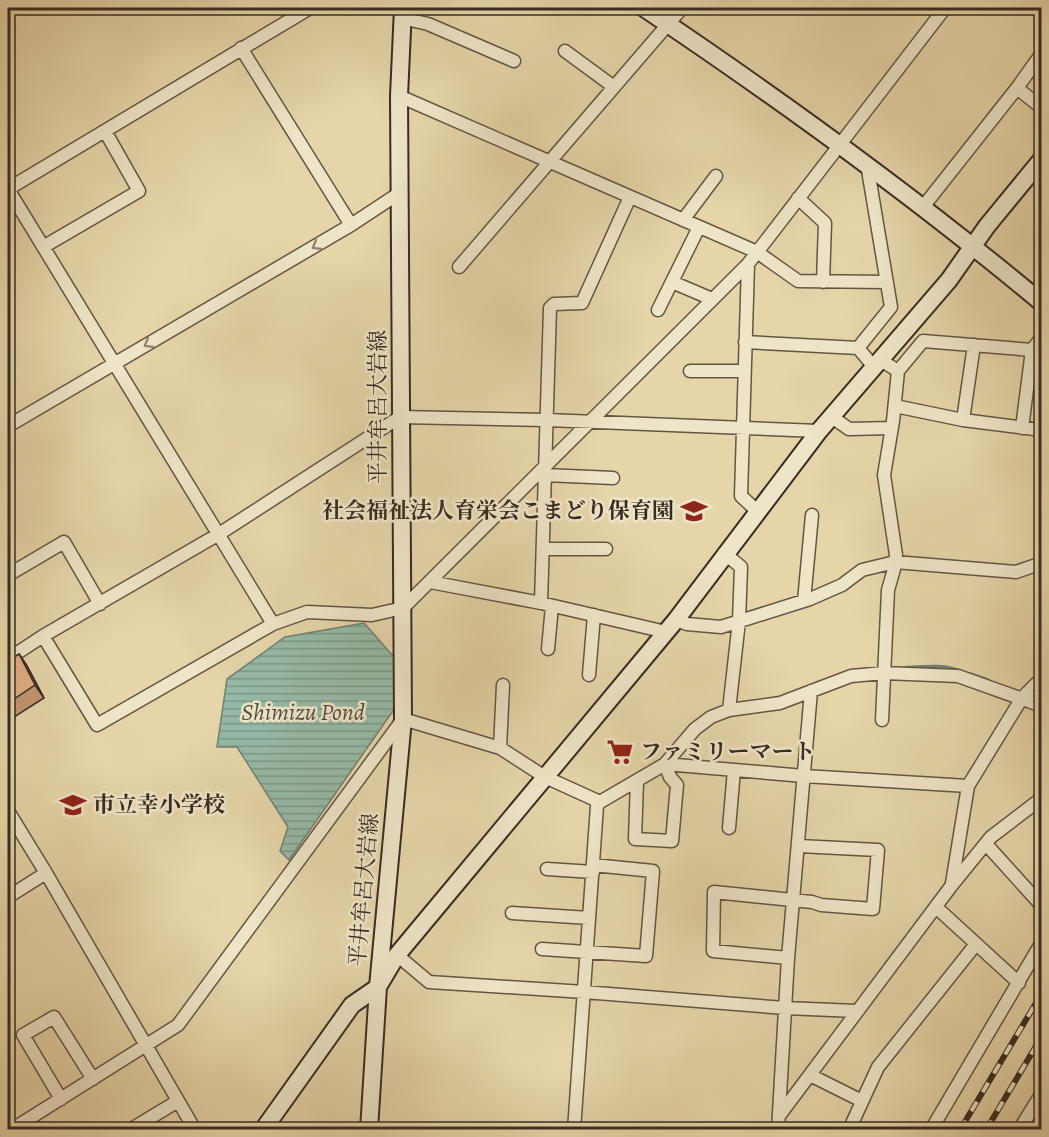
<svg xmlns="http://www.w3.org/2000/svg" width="1049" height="1137" font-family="Alegreya,'Noto Serif JP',serif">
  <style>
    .water { fill: url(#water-rules); stroke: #708172; stroke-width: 1.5 }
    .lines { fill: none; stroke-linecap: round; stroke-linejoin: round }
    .stream { stroke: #708172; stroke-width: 4 }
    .street-casing { stroke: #625644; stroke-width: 15 }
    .secondary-casing { stroke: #372c23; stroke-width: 20 }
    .street { stroke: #eee4c7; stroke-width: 12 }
    .secondary { stroke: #eee4c7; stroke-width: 16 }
    .rail-casing { stroke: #372c23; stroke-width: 6 }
    .rail { stroke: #eee4c7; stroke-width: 4; stroke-dasharray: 11; stroke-linecap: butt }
    .wall { fill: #c19672; stroke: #372c23; stroke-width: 1.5 }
    .shaded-wall { fill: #9d7a5d; stroke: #372c23; stroke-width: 1.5 }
    .building { fill: #e0ae85; stroke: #372c23; stroke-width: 1.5 }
    .oneway { stroke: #928875 }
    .labels { text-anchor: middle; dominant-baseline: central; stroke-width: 5; stroke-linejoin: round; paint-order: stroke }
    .street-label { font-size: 22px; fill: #372c23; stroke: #eee4c7 }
    .poi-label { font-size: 22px; font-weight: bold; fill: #372c23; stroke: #eee4c7; text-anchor: start }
    .water-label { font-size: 24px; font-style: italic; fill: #4f4f44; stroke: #eee4c7 }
  </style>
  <defs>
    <pattern id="water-rules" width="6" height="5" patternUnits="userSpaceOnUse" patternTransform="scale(1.5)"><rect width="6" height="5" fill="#96b9a7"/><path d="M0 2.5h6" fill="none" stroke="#7b9788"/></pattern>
  </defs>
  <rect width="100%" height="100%" fill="#e5d5a9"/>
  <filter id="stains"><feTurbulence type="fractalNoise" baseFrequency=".00333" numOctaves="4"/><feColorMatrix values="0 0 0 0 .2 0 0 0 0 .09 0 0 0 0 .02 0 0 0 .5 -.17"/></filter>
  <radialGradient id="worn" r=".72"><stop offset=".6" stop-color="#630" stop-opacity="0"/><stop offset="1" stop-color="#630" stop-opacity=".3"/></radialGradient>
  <!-- water -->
  <path class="water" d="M 364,623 L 394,657 L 395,708 L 289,860 L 280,851 L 288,827 L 237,747 L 217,747 L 227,679 L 285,637 Z"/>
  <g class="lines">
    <!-- stream -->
    <path class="stream" d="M 904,668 C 923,667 944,664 962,672
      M 969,674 L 987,680
      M 1031,697 L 1042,699"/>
    <!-- street casing -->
    <g class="street-casing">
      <path id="street" d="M 402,18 L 428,24 L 514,61
        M 241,48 L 351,225
        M 565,51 L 614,87
        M 1017,88 L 1042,108
        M 399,96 L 757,252 L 798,281 L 887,282
        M 8,189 L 273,624
        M 8,189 L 310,8
        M 798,198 L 825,223 L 823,282
        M 923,207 L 1017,88 L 1042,53
        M 683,220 L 716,176
        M 43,247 L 139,191 L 105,131
        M 748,264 L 741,496 L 757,511
        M 459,267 L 682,8
        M 672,282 L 712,299
        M 658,310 L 699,227
        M 745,342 L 858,348 L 874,367
        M 858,348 L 891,307 L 867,164
        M 879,359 L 898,371 L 893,421 L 884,475 L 896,555 L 894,569 L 888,590 L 882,720
        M 690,371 L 744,371
        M 898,371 L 923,341 L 1032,350
        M 895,406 L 963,420 L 1042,430
        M 832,417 L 849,429 L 892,428
        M 963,420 L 974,345
        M 8,426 L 351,225 L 401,192
        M 1022,428 L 1032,350 L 1042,337
        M 545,475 L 613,478
        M 543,549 L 606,549
        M 724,553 L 741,567 L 739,621 L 729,710
        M 8,575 L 64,542 L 100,604
        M 430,582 L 541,603 L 666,632
        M 804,601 L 812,515
        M 541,603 L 550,308 L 554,304 L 582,303 L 630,197
        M 676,620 L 687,624 L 721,627 L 810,599 L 842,585 L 862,570 L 895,562 L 1016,572 L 1042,563
        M 43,636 L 97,725 L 273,624 L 307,612 L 372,615 L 403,608 L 748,264 L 945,8
        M 548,649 L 552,606
        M 8,659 L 43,636 L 219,534 L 400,417 L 547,420 L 819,431
        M 589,675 L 594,615
        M 500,748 L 503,685
        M 637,781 L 635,839 L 672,841 L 677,785 L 670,777 L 665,764 L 804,776 L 968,786
        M 8,811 L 46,873 L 195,1130
        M 729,828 L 734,770
        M 986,844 L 1042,906
        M 547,869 L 593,872
        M 952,883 L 968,786 L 1022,698 L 1042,678
        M 8,897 L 46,873
        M 937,908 L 1019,983
        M 512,913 L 589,918
        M 542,949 L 646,956 L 653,871 L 593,865
        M 397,955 L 429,982 L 584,992 L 785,1008 L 856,1011
        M 788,958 L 713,951 L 714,892 L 812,902 L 821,905 L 873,909 L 878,850 L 799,846
        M 810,1075 L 862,1101
        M 61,1099 L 23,1035 L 54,1017 L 93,1079
        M 779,1116 L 952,885 L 991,837 L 1042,798
        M 11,1130 L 178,1025 L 403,719 L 500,748 L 545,777 L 600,802
        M 130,1130 L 178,1101
        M 574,1130 L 597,806 L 600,802 L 665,764 L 695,729 L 711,717 L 729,710 L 780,703 L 851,676 L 884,673 L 958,676 L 1042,706
        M 778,1130 L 788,958 L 811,691
        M 849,1130 L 878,1067 L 976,944
        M 931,1130 L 1042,942
        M 1019,1130 L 1042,1093"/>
    </g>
    <!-- secondary casing -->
    <g class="secondary-casing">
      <path id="secondary" d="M 644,8 C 781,100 915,197 1042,303
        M 263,1130 L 352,1005 L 378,987 L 397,955 L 676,620 L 819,431 L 949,280 L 987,226 L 1042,159
        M 369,1130 L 378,987 L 403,719 L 399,96 L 403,8"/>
    </g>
    <!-- street -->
    <use href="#street" class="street"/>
    <!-- secondary -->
    <use href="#secondary" class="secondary"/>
    <!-- rail casing -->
    <g class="rail-casing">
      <path id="rail" d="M 960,1130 L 1042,993
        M 986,1130 L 1042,1036"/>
    </g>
    <!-- rail -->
    <use href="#rail" class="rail"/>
  </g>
  <!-- wall -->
  <path class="wall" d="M 19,654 L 27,666 L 44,698 L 8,721 L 8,661 Z"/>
  <!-- shaded-wall -->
  <path class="shaded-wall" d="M 19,654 L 27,666 L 44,698 L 35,685 Z"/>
  <!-- building -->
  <path class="building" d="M 19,654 L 35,685 L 8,703 L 8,661 Z"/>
  <!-- one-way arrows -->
  <defs><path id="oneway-chevron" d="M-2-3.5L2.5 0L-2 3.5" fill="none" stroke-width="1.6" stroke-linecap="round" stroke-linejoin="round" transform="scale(1.5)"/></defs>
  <g class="oneway">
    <use href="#oneway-chevron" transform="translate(316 246) rotate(150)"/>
    <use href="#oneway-chevron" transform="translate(148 344) rotate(150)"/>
  </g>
  <!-- icons -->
  <defs>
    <g id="school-bare" transform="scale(2.07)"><path d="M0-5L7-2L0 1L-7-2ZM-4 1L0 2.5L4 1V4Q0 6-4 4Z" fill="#8f2418" stroke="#eee4c7" stroke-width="2.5" paint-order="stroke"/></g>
    <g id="supermarket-bare" transform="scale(2.07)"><path d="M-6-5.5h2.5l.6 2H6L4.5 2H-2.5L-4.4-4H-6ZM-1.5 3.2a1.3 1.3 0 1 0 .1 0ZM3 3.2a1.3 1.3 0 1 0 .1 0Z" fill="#8f2418" stroke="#eee4c7" stroke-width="2.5" paint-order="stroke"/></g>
  </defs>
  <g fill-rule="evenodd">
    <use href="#school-bare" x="694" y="511"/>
    <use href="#supermarket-bare" x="620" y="752"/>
    <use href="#school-bare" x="73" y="805"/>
  </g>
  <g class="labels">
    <!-- street labels -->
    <g class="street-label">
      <text transform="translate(378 407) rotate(-90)">平井牟呂大岩線</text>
      <text transform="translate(364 890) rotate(-85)">平井牟呂大岩線</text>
    </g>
    <!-- poi labels -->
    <g class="poi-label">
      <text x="674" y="511" text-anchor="end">社会福祉法人育栄会こまどり保育園</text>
      <text x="640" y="752">ファミリーマート</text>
      <text x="93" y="805">市立幸小学校</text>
    </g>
    <!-- water labels -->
    <g class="water-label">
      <text x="303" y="712">Shimizu Pond</text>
    </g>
  </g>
  <!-- margin -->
  <rect width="1049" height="1137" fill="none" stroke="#e5d5a9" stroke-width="30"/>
  <rect x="9" y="9" width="1031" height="1119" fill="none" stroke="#372c23" stroke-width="3"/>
  <rect x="15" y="15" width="1019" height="1107" fill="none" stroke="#372c23" stroke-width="1.5"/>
  <rect width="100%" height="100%" filter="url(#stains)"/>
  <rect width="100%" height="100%" fill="url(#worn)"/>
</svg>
